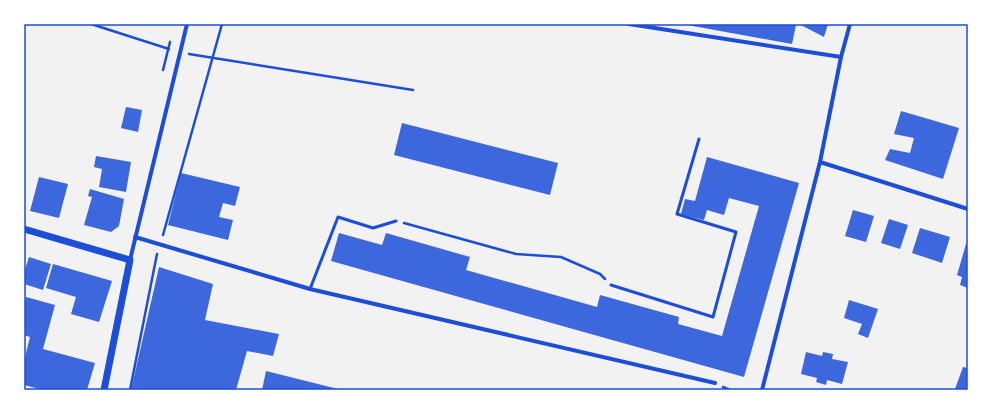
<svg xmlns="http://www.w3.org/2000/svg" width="992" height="414" font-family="Mulish,sans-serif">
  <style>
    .building { fill: #3d67dc }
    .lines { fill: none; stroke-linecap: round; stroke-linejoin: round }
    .path { stroke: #1d4ed8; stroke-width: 2.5 }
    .service { stroke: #1d4ed8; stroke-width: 3 }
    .minor { stroke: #1d4ed8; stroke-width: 4 }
    .tertiary { stroke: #1d4ed8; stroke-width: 7 }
    .neatline { fill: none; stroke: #1d4ed8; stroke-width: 1.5 }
  </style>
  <rect width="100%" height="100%" fill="#f2f2f2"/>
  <!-- building -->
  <path class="building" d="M 682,24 L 793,24 L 796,25 L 792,44 Z
    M 799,24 L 828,24 L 824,37 Z
    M 126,107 L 142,110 L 138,132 L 121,128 Z
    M 901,111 L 959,128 L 943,179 L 885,160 L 890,149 L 910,153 L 914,138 L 894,134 Z
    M 402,123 L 558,163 L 550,195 L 394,155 Z
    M 96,156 L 131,162 L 126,192 L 99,187 L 102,169 L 94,167 Z
    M 707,157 L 799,183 L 744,377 L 331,261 L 339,233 L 382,245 L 386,233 L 470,257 L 466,270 L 597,307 L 600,295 L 679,317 L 678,324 L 722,336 L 759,206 L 729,198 L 724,215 L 707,210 L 704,220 L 681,214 L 685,199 L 695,201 Z
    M 181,173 L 240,187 L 235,206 L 223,203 L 219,217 L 233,220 L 228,240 L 168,225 Z
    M 39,177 L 68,184 L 59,218 L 30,211 Z
    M 90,189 L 124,199 L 119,226 L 111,232 L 84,225 L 92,197 L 88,196 Z
    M 853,210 L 874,216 L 866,242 L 845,236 Z
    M 889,219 L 908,225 L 900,249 L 881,243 Z
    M 920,228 L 950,237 L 942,263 L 912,253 Z
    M 966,244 L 968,245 L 968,288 L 960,285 L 962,277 L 957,275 Z
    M 29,257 L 51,264 L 43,290 L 24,284 L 24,273 Z
    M 53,264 L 112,281 L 99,322 L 71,314 L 76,297 L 46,288 Z
    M 159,267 L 213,284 L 205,320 L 279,334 L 273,356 L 247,351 L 236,390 L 131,390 Z
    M 26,297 L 55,305 L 43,349 L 95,363 L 87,390 L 43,390 L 24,385 L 24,361 L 30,337 L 24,335 L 24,304 Z
    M 849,300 L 878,309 L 868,338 L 858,334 L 862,324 L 844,318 Z
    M 806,352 L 822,356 L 823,352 L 833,354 L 832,359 L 848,362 L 842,384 L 827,380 L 826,385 L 816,382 L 817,378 L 801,374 Z
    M 963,367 L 968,368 L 968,390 L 957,390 L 955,389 Z
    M 266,371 L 338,389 L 338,390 L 262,390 Z"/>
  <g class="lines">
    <!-- path -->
    <path class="path" d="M 91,24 L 169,49
      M 189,54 L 413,90
      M 163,70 L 170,42
      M 404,223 L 516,254 L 561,257 L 600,274 L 605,279
      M 163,235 L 222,24
      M 723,387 L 730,390
      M 130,390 L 157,254"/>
    <!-- service -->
    <path class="service" d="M 611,285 L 713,317 L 736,232 L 677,214 L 699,139
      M 310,289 L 338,217 L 373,228 L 396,221"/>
    <!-- minor -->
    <path class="minor" d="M 629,24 L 841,57
      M 820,162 L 968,209
      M 135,237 L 310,289 L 715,383
      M 130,260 L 187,24
      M 762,390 L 820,162 L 841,57 L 850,24"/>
    <!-- tertiary -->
    <path class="tertiary" d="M 24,229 L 130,260 L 104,390"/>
  </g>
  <!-- border -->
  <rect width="992" height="414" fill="none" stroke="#ffffff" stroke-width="50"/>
  <rect x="25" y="25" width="942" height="364" class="neatline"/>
</svg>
